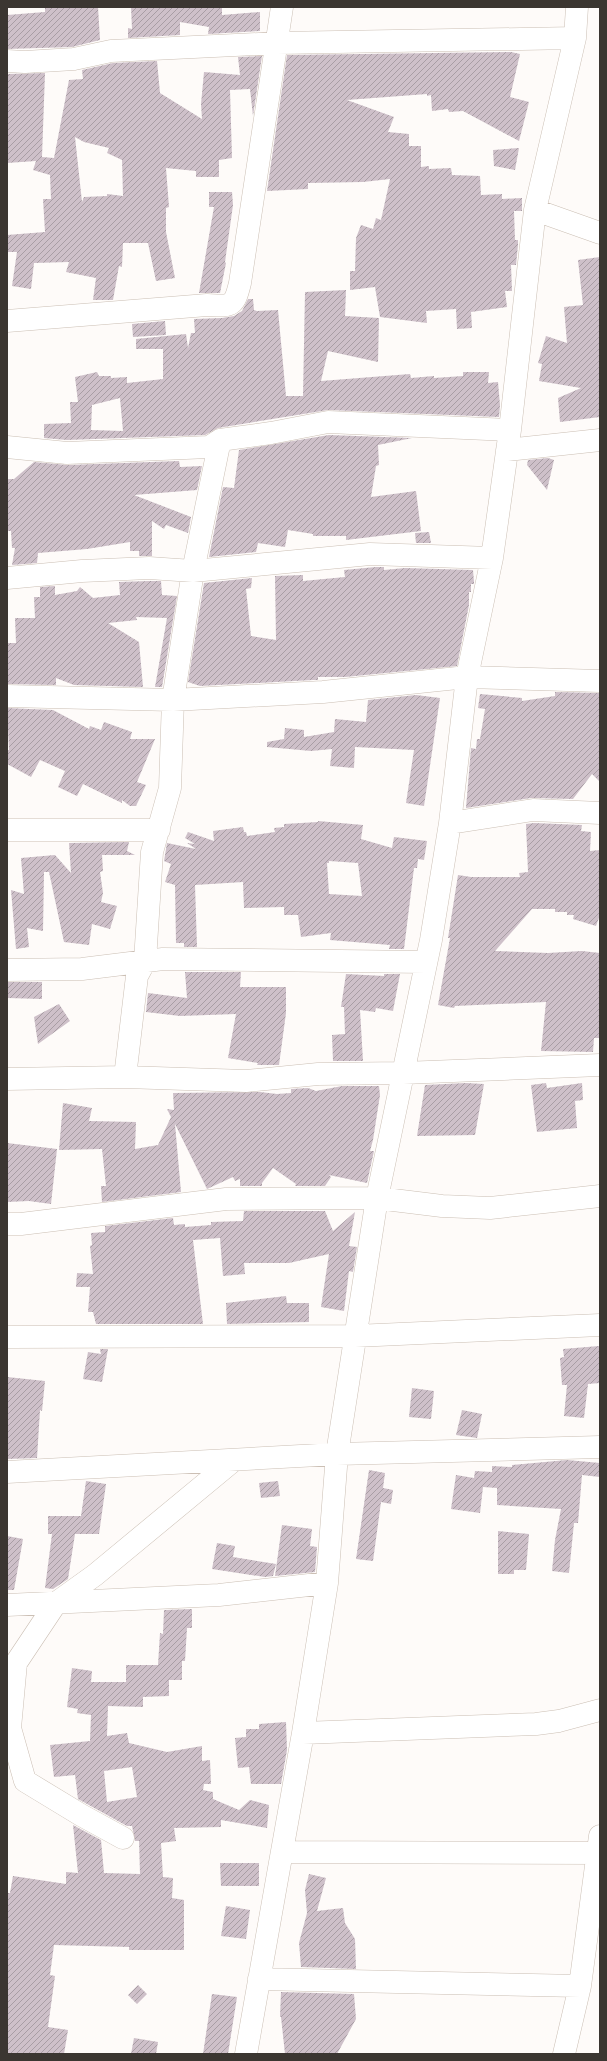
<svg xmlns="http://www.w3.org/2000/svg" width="607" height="2061" font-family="'Archivo Narrow',sans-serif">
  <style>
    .building { fill: url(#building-hatch); fill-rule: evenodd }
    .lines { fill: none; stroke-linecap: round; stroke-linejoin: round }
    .minor-casing { stroke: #cbbfb4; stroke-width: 23 }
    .minor { stroke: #fff; stroke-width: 22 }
  </style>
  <defs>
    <pattern id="building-hatch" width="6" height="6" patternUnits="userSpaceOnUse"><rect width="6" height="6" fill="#cec0c9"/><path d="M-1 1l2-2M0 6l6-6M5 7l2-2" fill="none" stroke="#a89da4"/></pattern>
  </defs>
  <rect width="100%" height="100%" fill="#fefbf9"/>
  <!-- building -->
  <path class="building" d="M 45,7 L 98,7 L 100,40 L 72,47 L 7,49 L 7,15 L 45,12 Z
    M 131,7 L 222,7 L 222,15 L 260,12 L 260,31 L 208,34 L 209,27 L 180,22 L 180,35 L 128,38 L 128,28 L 132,29 Z
    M 511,52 L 520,54 L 510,97 L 529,102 L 519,141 L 463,111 L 449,112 L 448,109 L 432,111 L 431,95 L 427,96 L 427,94 L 347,100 L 394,117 L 388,132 L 409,134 L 409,146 L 421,146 L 421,167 L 429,166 L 429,169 L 451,168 L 452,175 L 480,176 L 481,195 L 502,194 L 502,199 L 522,198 L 522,211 L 514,211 L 515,240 L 518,240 L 518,245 L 516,265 L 511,265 L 512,291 L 505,291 L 507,307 L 471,312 L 472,328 L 457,329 L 456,309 L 426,311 L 427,323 L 380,317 L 375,287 L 350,290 L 350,271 L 355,271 L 356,238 L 361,225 L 373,229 L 376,218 L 381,220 L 390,179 L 363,182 L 308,183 L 308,189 L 267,191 L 287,55 Z
    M 262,56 L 253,116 L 250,89 L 230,90 L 232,158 L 219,160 L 219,177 L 196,177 L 196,171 L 166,168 L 169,207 L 166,208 L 166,232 L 175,278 L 156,281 L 148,243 L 123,243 L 122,267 L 119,266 L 113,300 L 93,300 L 96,278 L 66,272 L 69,262 L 34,263 L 31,289 L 12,286 L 17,252 L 7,252 L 7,235 L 45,232 L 43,199 L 51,199 L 50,175 L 33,170 L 36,161 L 7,163 L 7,74 L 45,73 L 42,157 L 54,158 L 69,80 L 83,79 L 82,70 L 113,63 L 157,61 L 160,93 L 202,119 L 201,104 L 204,72 L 240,75 L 238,57 ZM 75,137 L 84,142 L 109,148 L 107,153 L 122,160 L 123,196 L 107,194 L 107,196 L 84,197 L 82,202 Z
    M 519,148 L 515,170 L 494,166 L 493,150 Z
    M 209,192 L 232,192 L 233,205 L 225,262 L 226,263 L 220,293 L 199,293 L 214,207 L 209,207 Z
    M 600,257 L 600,417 L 560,422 L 558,398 L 581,388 L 539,381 L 542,364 L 538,363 L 546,336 L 567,343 L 564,307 L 583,305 L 578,260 Z
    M 346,290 L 345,316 L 379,318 L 378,362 L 328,351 L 321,381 L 410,374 L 411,378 L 434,376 L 434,378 L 463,376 L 463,372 L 489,372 L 488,383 L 498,382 L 500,405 L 499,417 L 328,410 L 218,428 L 205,435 L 67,440 L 44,438 L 44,424 L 71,423 L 70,402 L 78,402 L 75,377 L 97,372 L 99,376 L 111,376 L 111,378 L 127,377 L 127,383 L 163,379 L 163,349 L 136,349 L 136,339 L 186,334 L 188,348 L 191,333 L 195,333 L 194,319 L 222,318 L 234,316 L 242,311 L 248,299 L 253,299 L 254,310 L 257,311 L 278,310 L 286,396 L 303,396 L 305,292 ZM 120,398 L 123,431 L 91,430 L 92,405 Z
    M 165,321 L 166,335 L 133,337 L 132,324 Z
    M 329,435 L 412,438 L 378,445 L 379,465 L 376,466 L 371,497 L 416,491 L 421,531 L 346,540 L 346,536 L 313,536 L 313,534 L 288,530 L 285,547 L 258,543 L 256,552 L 209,557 L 223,487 L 234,488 L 239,450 Z
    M 548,458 L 554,460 L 547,490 L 527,465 L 528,460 Z
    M 179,461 L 180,467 L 202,466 L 197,490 L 134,495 L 191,517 L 188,533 L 166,525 L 164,529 L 152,521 L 152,556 L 139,556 L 139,551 L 130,551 L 130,542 L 87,549 L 38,553 L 37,563 L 12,565 L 15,548 L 12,548 L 11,531 L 7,531 L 7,479 L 14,479 L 34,462 L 68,465 Z
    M 429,532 L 431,543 L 416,543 L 415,533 Z
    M 376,567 L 384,567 L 384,570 L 405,568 L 473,570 L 474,582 L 474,584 L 471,584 L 471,592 L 469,592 L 469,605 L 457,666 L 345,677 L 318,677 L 318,680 L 313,680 L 200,686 L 188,682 L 204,583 L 252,578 L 251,588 L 246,589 L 251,636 L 276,640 L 275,576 L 303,575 L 303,581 L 345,577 L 344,570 Z
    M 149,581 L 161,581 L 162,595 L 177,596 L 162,687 L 155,687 L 167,618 L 136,617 L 137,620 L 108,623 L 139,642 L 143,687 L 74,685 L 56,678 L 56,685 L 7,684 L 7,643 L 16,643 L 15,618 L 35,618 L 34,597 L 40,597 L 40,587 L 55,586 L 55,595 L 77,591 L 80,587 L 93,598 L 120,595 L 119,582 Z
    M 555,692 L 600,693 L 600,782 L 592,774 L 573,799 L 531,798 L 466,808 L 471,748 L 476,749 L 477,739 L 480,739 L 485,709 L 478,708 L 480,694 L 522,698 L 522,701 L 555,696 Z
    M 416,695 L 440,698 L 424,806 L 406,803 L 414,750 L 355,747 L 354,768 L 330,766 L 332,749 L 311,751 L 267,747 L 267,742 L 284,739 L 285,728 L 304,730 L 304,737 L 334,732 L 335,719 L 366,722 L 368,700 Z
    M 7,708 L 53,710 L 89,729 L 90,726 L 101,730 L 104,722 L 132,732 L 130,739 L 155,739 L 137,782 L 146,785 L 136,806 L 130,806 L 122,800 L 122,803 L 83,784 L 77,796 L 58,787 L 65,771 L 40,760 L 31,777 L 7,764 L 7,750 L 9,750 Z
    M 318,821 L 363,825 L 361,839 L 392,848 L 394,837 L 427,841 L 424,860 L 418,859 L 417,868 L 414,868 L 404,949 L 389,949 L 390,945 L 330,940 L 331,933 L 301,937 L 298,915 L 284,915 L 284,907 L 244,908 L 243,882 L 195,885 L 197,947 L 184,947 L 184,943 L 176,943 L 175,885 L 165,882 L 171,864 L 164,861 L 167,843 L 196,849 L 187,843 L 195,844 L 185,838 L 188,832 L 214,841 L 213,831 L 243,827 L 244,832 L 246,832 L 247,836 L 275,832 L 274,828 L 284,827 L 284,824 L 318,822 ZM 329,861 L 358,863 L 362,896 L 329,894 L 327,863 L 329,863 Z
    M 534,823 L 582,825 L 581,831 L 591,832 L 590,851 L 600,850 L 600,915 L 596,926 L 573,919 L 574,915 L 567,915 L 567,912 L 555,912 L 555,909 L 532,909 L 495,951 L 548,953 L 582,951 L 600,953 L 600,1038 L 594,1038 L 593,1052 L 541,1051 L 546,1002 L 455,1006 L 454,1008 L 438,1005 L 450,938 L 448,938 L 458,875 L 471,877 L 520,877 L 519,873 L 528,872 L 526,824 Z
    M 129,842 L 127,851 L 135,855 L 102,855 L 103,871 L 100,872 L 103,893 L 101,902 L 117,906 L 110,929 L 92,924 L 89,945 L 64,942 L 49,872 L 44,872 L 43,931 L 27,928 L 29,947 L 16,949 L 11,890 L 24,894 L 21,858 L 55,855 L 71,873 L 69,843 Z
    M 185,972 L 241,972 L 240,987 L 286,987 L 286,1013 L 279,1065 L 257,1065 L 258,1063 L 228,1058 L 236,1014 L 180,1016 L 146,1012 L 148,993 L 187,998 Z
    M 346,974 L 384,976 L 384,974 L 400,974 L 393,1011 L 376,1008 L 375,1012 L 360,1010 L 363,1061 L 333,1061 L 332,1035 L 345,1034 L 344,1007 L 341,1007 Z
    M 7,982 L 42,982 L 42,999 L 7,998 Z
    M 59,1004 L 70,1021 L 38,1044 L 34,1017 Z
    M 466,1083 L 484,1084 L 475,1135 L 417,1136 L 425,1085 Z
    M 546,1083 L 547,1088 L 582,1083 L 583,1100 L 575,1101 L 577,1128 L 537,1132 L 531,1085 Z
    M 342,1086 L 379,1086 L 380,1095 L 373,1140 L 370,1151 L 374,1151 L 367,1183 L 329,1175 L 331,1177 L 325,1186 L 295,1186 L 296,1184 L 273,1168 L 262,1183 L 262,1186 L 240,1186 L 240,1179 L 235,1181 L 233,1177 L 207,1189 L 175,1124 L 181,1192 L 102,1202 L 101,1186 L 106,1186 L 102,1149 L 59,1150 L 63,1103 L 92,1108 L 89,1121 L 136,1122 L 135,1149 L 158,1145 L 171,1117 L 167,1109 L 174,1110 L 173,1093 L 260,1092 L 277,1094 L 291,1093 L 291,1089 L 308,1088 L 316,1091 Z
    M 7,1143 L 57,1149 L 51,1204 L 29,1201 L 7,1202 Z
    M 244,1211 L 325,1211 L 333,1231 L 355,1212 L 349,1246 L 357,1247 L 353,1272 L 349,1271 L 344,1311 L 321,1307 L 329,1254 L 289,1263 L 244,1263 L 245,1274 L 223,1276 L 220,1238 L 193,1240 L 203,1324 L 96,1324 L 93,1312 L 88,1312 L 90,1287 L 76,1287 L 77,1273 L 93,1274 L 90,1246 L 92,1245 L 91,1233 L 105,1232 L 105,1226 L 173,1218 L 174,1225 L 185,1224 L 185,1227 L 211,1225 L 211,1222 L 243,1221 Z
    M 286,1296 L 287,1303 L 309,1303 L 309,1322 L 227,1324 L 226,1303 Z
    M 599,1346 L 600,1383 L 588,1384 L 584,1418 L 564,1416 L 567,1385 L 562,1385 L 560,1358 L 564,1357 L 563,1349 Z
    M 100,1349 L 108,1349 L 102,1382 L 83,1379 L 88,1352 L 101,1354 Z
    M 7,1377 L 45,1381 L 42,1411 L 40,1410 L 37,1458 L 7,1459 Z
    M 412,1388 L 434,1391 L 431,1419 L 409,1417 Z
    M 462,1410 L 482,1414 L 477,1438 L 456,1435 Z
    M 567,1460 L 600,1463 L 600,1477 L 582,1475 L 578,1523 L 574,1523 L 569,1573 L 552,1571 L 555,1540 L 561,1509 L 497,1505 L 497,1488 L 483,1487 L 480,1513 L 451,1509 L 456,1475 L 474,1478 L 475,1471 L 492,1472 L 492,1466 L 512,1467 L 512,1465 Z
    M 369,1470 L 385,1473 L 383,1488 L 393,1490 L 391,1504 L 381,1502 L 373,1561 L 356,1559 Z
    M 86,1481 L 106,1484 L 99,1534 L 75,1534 L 68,1579 L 53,1589 L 45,1588 L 52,1534 L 48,1534 L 48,1516 L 81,1516 Z
    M 278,1481 L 280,1496 L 261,1498 L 259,1483 Z
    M 282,1525 L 312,1529 L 310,1546 L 317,1547 L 315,1572 L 275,1576 Z
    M 498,1531 L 529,1534 L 526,1570 L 514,1570 L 514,1574 L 498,1574 Z
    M 7,1536 L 23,1539 L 14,1590 L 7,1590 Z
    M 217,1543 L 235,1546 L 233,1557 L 276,1564 L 273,1576 L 265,1577 L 212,1569 Z
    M 192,1609 L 192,1628 L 187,1628 L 185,1661 L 182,1661 L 182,1680 L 169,1680 L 169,1696 L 143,1697 L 143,1707 L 108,1706 L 107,1736 L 127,1733 L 129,1743 L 167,1752 L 202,1746 L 202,1761 L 210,1760 L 211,1784 L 204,1784 L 203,1790 L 213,1792 L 213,1799 L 239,1810 L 250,1800 L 269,1805 L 267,1828 L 221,1820 L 221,1827 L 174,1828 L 176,1841 L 161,1843 L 163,1877 L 173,1878 L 172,1898 L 184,1900 L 184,1950 L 129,1950 L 129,1947 L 54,1945 L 50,1975 L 55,1976 L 48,2027 L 68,2030 L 64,2054 L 7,2054 L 7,1893 L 10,1893 L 13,1876 L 66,1884 L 66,1872 L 78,1873 L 73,1825 L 101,1840 L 104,1873 L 140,1874 L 139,1841 L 135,1841 L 132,1826 L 127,1826 L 78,1799 L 75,1775 L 54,1777 L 50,1745 L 90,1741 L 91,1715 L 77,1713 L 78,1709 L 67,1707 L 72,1668 L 92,1671 L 91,1682 L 126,1682 L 126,1665 L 158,1665 L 160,1633 L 163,1634 L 164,1610 ZM 132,1767 L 137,1797 L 107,1802 L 104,1771 Z
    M 286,1722 L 287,1750 L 281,1784 L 251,1784 L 249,1767 L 238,1768 L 235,1738 L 246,1737 L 246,1729 L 259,1729 L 259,1724 Z
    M 220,1863 L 259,1863 L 259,1886 L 221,1886 Z
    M 309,1874 L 326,1878 L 317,1911 L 343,1908 L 345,1923 L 355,1939 L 356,1969 L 301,1967 L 299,1943 L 307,1913 L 305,1890 Z
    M 226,1906 L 250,1910 L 246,1939 L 221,1936 Z
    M 138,1985 L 147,1994 L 137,2004 L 128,1995 Z
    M 281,1992 L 354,1994 L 356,2019 L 337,2054 L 285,2054 L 281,2017 L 280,2017 Z
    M 212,1994 L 237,1997 L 228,2054 L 203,2054 Z
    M 134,2038 L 158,2042 L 156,2054 L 131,2054 Z"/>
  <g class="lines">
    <!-- minor casing -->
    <g class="minor-casing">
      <path id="minor" d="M 7,61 L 25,62 L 74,59 L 111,51 L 278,43 L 575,38
        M 535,210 L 600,233
        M 7,321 L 207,305 C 231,306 234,308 240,283 L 282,7
        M 7,447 L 67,453 L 209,447 L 220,440 L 271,433 L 328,422 L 510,430
        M 507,450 L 600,440
        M 7,578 L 82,571 L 149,568 L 193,571 L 370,554 L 492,558
        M 7,696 L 173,700 L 323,692 L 467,677 L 600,681
        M 450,823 L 533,810 L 600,813
        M 7,830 L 159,830
        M 7,970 L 82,969 L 163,959 L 426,962
        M 125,1077 L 137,976 L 145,961 L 152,852 L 170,788 L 173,700 L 193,571 L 220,440
        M 7,1079 L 125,1077 L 246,1081 L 318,1074 L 403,1073 L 600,1065
        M 7,1224 L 21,1224 L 226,1199 L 377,1198 L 442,1206 L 490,1208 L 600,1196
        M 7,1337 L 355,1336 L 600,1325
        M 7,1472 L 337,1454 L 600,1447
        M 7,1605 L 219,1595 L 327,1583
        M 303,1733 L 536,1724 L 559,1721 L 600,1710
        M 123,1838 L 81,1815 L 25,1781 L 10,1728 L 16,1663 L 56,1603 L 95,1575 L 234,1460
        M 283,1852 L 600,1853
        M 259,1979 L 580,1986
        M 246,2054 L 303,1733 L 327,1583 L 337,1454 L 377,1198 L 431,940 L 450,823 L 467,677 L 492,558 L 510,430 L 535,210 L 575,38 L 577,7
        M 564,2054 L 580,1986 L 600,1836"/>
    </g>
    <!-- minor -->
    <use href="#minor" class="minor"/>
  </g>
  <!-- border -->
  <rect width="607" height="2061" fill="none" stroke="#3b3631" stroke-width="16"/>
</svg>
